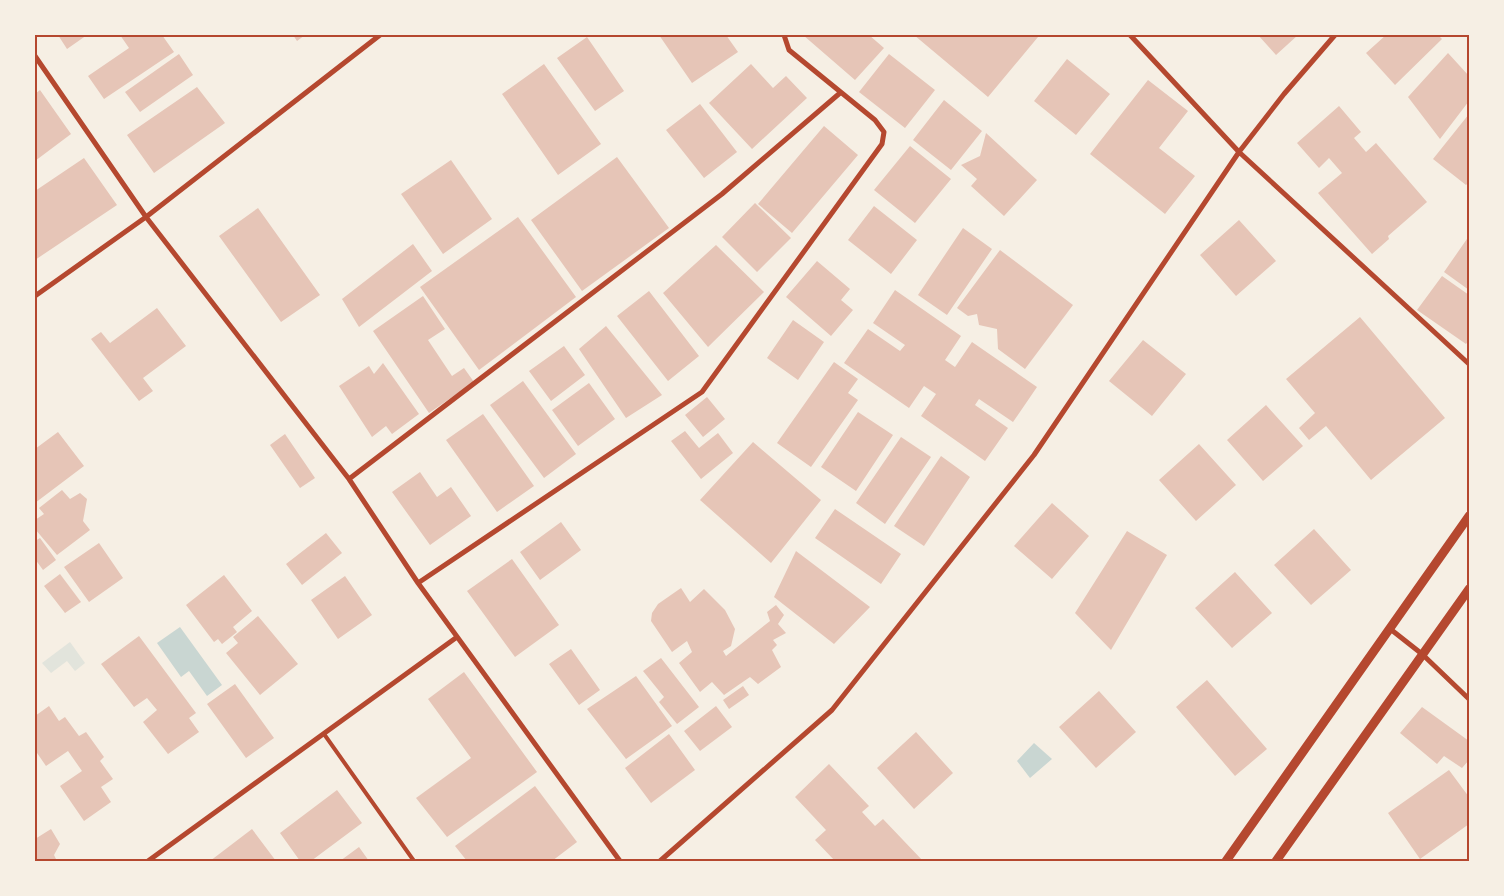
<svg xmlns="http://www.w3.org/2000/svg" width="1504" height="896" font-family="'Public Sans',sans-serif">
  <style>
    .green { fill: #e2e4dc }
    .water { fill: #c9d6d2 }
    .building { fill: #e6c5b7 }
    .lines { fill: none; stroke-linecap: round; stroke-linejoin: round }
    .service { stroke: #b5482f; stroke-width: 4 }
    .minor { stroke: #b5482f; stroke-width: 5 }
    .tertiary { stroke: #b5482f; stroke-width: 9 }
    .neatline { fill: none; stroke: #b5482f; stroke-width: 2 }
  </style>
  <rect width="100%" height="100%" fill="#f6efe4"/>
  <!-- green -->
  <path class="green" d="M 70,642 L 85,663 L 75,671 L 67,661 L 51,673 L 42,663 Z"/>
  <!-- water -->
  <path class="water" d="M 180,627 L 222,685 L 207,696 L 189,671 L 181,677 L 157,643 Z
    M 1034,743 L 1052,759 L 1030,778 L 1017,761 Z"/>
  <!-- building -->
  <path class="building" d="M 58,35 L 87,35 L 67,49 Z
    M 120,35 L 162,35 L 174,52 L 104,99 L 88,76 L 129,48 Z
    M 293,35 L 305,35 L 297,41 Z
    M 659,35 L 726,35 L 738,52 L 692,83 Z
    M 803,35 L 869,35 L 884,48 L 855,80 Z
    M 914,35 L 1036,35 L 1038,37 L 988,97 Z
    M 1258,35 L 1298,35 L 1276,55 Z
    M 1386,35 L 1438,35 L 1442,39 L 1395,85 L 1366,53 Z
    M 587,37 L 624,91 L 595,111 L 557,58 Z
    M 1448,53 L 1469,76 L 1469,101 L 1440,139 L 1408,97 Z
    M 179,54 L 193,75 L 140,112 L 125,92 Z
    M 889,54 L 935,90 L 905,128 L 859,92 Z
    M 1067,59 L 1110,94 L 1076,135 L 1034,101 Z
    M 544,64 L 601,144 L 558,175 L 502,94 Z
    M 751,64 L 773,88 L 786,76 L 807,98 L 752,149 L 709,103 Z
    M 1148,80 L 1188,111 L 1159,148 L 1195,176 L 1165,214 L 1090,154 Z
    M 197,87 L 225,123 L 154,173 L 127,135 Z
    M 40,90 L 71,134 L 35,161 L 35,94 Z
    M 944,100 L 982,131 L 951,170 L 913,140 Z
    M 700,104 L 737,152 L 704,178 L 666,130 Z
    M 1339,106 L 1361,132 L 1354,138 L 1366,152 L 1376,143 L 1427,202 L 1388,236 L 1389,239 L 1372,254 L 1318,193 L 1342,173 L 1329,158 L 1319,168 L 1297,143 Z
    M 1469,114 L 1469,182 L 1466,185 L 1433,159 Z
    M 824,126 L 858,155 L 792,233 L 758,204 Z
    M 986,133 L 1037,180 L 1004,216 L 971,186 L 977,179 L 961,165 L 980,156 Z
    M 910,146 L 951,179 L 915,223 L 874,190 Z
    M 617,157 L 669,228 L 582,291 L 531,220 Z
    M 84,158 L 117,205 L 35,260 L 35,191 Z
    M 451,160 L 492,219 L 443,254 L 401,194 Z
    M 755,203 L 791,238 L 757,272 L 722,237 Z
    M 874,206 L 917,240 L 891,274 L 848,240 Z
    M 258,208 L 320,295 L 281,322 L 219,236 Z
    M 518,217 L 576,297 L 479,370 L 420,287 Z
    M 1239,220 L 1276,261 L 1236,296 L 1200,255 Z
    M 963,228 L 992,249 L 947,315 L 918,295 Z
    M 1469,236 L 1469,290 L 1444,272 Z
    M 413,244 L 432,271 L 359,327 L 342,299 Z
    M 716,245 L 764,292 L 708,347 L 663,293 Z
    M 1000,250 L 1073,305 L 1025,369 L 998,349 L 997,329 L 979,325 L 977,314 L 968,316 L 957,308 Z
    M 817,261 L 850,289 L 841,300 L 853,310 L 831,336 L 786,297 Z
    M 1442,276 L 1469,295 L 1469,340 L 1466,344 L 1417,310 Z
    M 895,290 L 961,336 L 945,360 L 955,367 L 972,342 L 1037,387 L 1013,422 L 979,399 L 975,405 L 1008,428 L 985,461 L 921,416 L 936,394 L 924,386 L 909,408 L 844,363 L 868,329 L 900,351 L 905,345 L 873,323 Z
    M 649,291 L 699,356 L 668,381 L 617,316 Z
    M 423,296 L 445,329 L 428,340 L 452,376 L 464,368 L 474,382 L 429,413 L 373,331 Z
    M 157,308 L 186,346 L 143,378 L 153,391 L 139,401 L 91,339 L 101,332 L 110,343 Z
    M 1360,317 L 1445,418 L 1371,480 L 1326,426 L 1309,440 L 1299,428 L 1315,413 L 1286,379 Z
    M 793,320 L 824,342 L 798,380 L 767,358 Z
    M 606,326 L 662,395 L 626,418 L 579,349 Z
    M 1143,340 L 1186,374 L 1152,416 L 1109,381 Z
    M 564,346 L 585,375 L 551,401 L 529,371 Z
    M 834,362 L 858,379 L 848,393 L 858,400 L 811,467 L 777,443 Z
    M 383,363 L 419,414 L 392,434 L 386,426 L 372,437 L 339,386 L 369,366 L 374,374 Z
    M 523,381 L 576,454 L 544,478 L 490,405 Z
    M 589,383 L 615,419 L 578,446 L 552,410 Z
    M 707,397 L 725,419 L 703,437 L 685,415 Z
    M 1266,405 L 1303,446 L 1263,481 L 1227,440 Z
    M 858,412 L 893,435 L 856,491 L 821,467 Z
    M 483,414 L 534,486 L 497,512 L 446,440 Z
    M 685,431 L 699,448 L 718,433 L 733,453 L 701,479 L 671,441 Z
    M 58,432 L 84,466 L 35,503 L 35,449 Z
    M 285,434 L 315,478 L 300,488 L 270,445 Z
    M 901,437 L 931,457 L 885,524 L 856,503 Z
    M 753,442 L 821,500 L 771,563 L 700,500 Z
    M 1199,444 L 1236,485 L 1196,521 L 1159,480 Z
    M 941,456 L 970,477 L 924,546 L 894,526 Z
    M 420,472 L 437,497 L 451,487 L 471,516 L 430,545 L 392,492 Z
    M 62,490 L 70,499 L 80,493 L 87,499 L 83,521 L 90,530 L 57,555 L 35,529 L 35,520 L 44,514 L 39,508 Z
    M 1052,503 L 1089,536 L 1052,579 L 1014,546 Z
    M 835,509 L 901,554 L 881,584 L 815,538 Z
    M 561,522 L 581,550 L 540,580 L 520,552 Z
    M 1314,529 L 1351,570 L 1311,605 L 1274,565 Z
    M 1127,531 L 1167,555 L 1111,650 L 1075,613 Z
    M 326,533 L 342,553 L 302,585 L 286,564 Z
    M 40,538 L 56,560 L 43,570 L 35,559 L 35,541 Z
    M 99,543 L 123,578 L 89,602 L 64,567 Z
    M 796,551 L 870,607 L 834,644 L 774,597 Z
    M 512,559 L 559,625 L 515,657 L 467,591 Z
    M 1235,572 L 1272,613 L 1232,648 L 1195,608 Z
    M 60,574 L 81,602 L 65,613 L 44,586 Z
    M 224,575 L 252,611 L 233,627 L 237,632 L 222,644 L 218,639 L 214,642 L 186,605 Z
    M 345,576 L 372,615 L 338,639 L 311,600 Z
    M 681,588 L 690,602 L 704,589 L 725,610 L 735,629 L 731,646 L 723,651 L 726,656 L 770,621 L 767,612 L 776,605 L 784,615 L 778,624 L 786,633 L 773,640 L 777,645 L 772,650 L 781,667 L 758,684 L 750,677 L 724,695 L 712,682 L 700,692 L 679,663 L 692,652 L 687,641 L 672,652 L 651,621 L 652,613 L 658,604 Z
    M 258,616 L 298,664 L 260,695 L 226,653 L 238,643 L 233,637 Z
    M 139,636 L 196,713 L 189,718 L 199,732 L 168,754 L 143,722 L 157,710 L 147,698 L 134,707 L 101,664 Z
    M 571,649 L 600,690 L 579,705 L 549,664 Z
    M 661,658 L 699,707 L 677,724 L 659,702 L 664,697 L 643,671 Z
    M 464,672 L 537,772 L 447,837 L 416,798 L 471,758 L 428,699 Z
    M 636,676 L 672,726 L 626,759 L 587,709 Z
    M 1207,680 L 1267,749 L 1235,776 L 1176,707 Z
    M 235,684 L 274,738 L 246,758 L 207,704 Z
    M 743,686 L 749,695 L 729,709 L 723,700 Z
    M 1099,691 L 1136,732 L 1096,768 L 1059,727 Z
    M 49,706 L 59,721 L 65,717 L 79,736 L 86,732 L 104,757 L 100,761 L 113,779 L 101,787 L 111,802 L 84,821 L 60,786 L 82,771 L 68,751 L 46,766 L 35,750 L 35,716 Z
    M 716,706 L 732,727 L 700,751 L 684,731 Z
    M 1422,707 L 1469,741 L 1469,760 L 1462,768 L 1444,756 L 1437,764 L 1400,733 Z
    M 916,732 L 953,773 L 914,809 L 877,768 Z
    M 669,734 L 695,770 L 651,803 L 625,768 Z
    M 829,764 L 869,806 L 862,812 L 875,826 L 883,819 L 923,861 L 835,861 L 815,840 L 826,830 L 795,797 Z
    M 1449,770 L 1469,797 L 1469,824 L 1420,859 L 1388,813 Z
    M 535,786 L 577,842 L 552,861 L 467,861 L 455,846 Z
    M 337,790 L 362,823 L 311,861 L 300,861 L 280,833 Z
    M 51,829 L 60,844 L 54,855 L 57,861 L 35,861 L 35,839 Z
    M 252,829 L 276,861 L 210,861 Z
    M 359,847 L 369,861 L 340,861 Z"/>
  <g class="lines">
    <!-- service -->
    <path class="service" d="M 324,734 L 414,861"/>
    <!-- minor -->
    <path class="minor" d="M 1130,35 L 1239,152 L 1469,364
      M 35,56 L 146,217 L 349,479 L 418,583 L 620,861
      M 35,296 L 146,217 L 380,35
      M 349,479 L 722,194 L 840,93
      M 418,583 L 702,392 L 882,144 L 884,132 L 875,120 L 789,50 L 784,35
      M 1389,628 L 1422,654 L 1469,699
      M 148,861 L 457,637
      M 660,861 L 832,710 L 1034,455 L 1239,152 L 1284,94 L 1335,35"/>
    <!-- tertiary -->
    <path class="tertiary" d="M 1226,861 L 1469,516
      M 1276,861 L 1469,589"/>
  </g>
  <!-- border -->
  <rect width="1504" height="896" fill="none" stroke="#f6efe4" stroke-width="72"/>
  <rect x="36" y="36" width="1432" height="824" class="neatline"/>
</svg>
